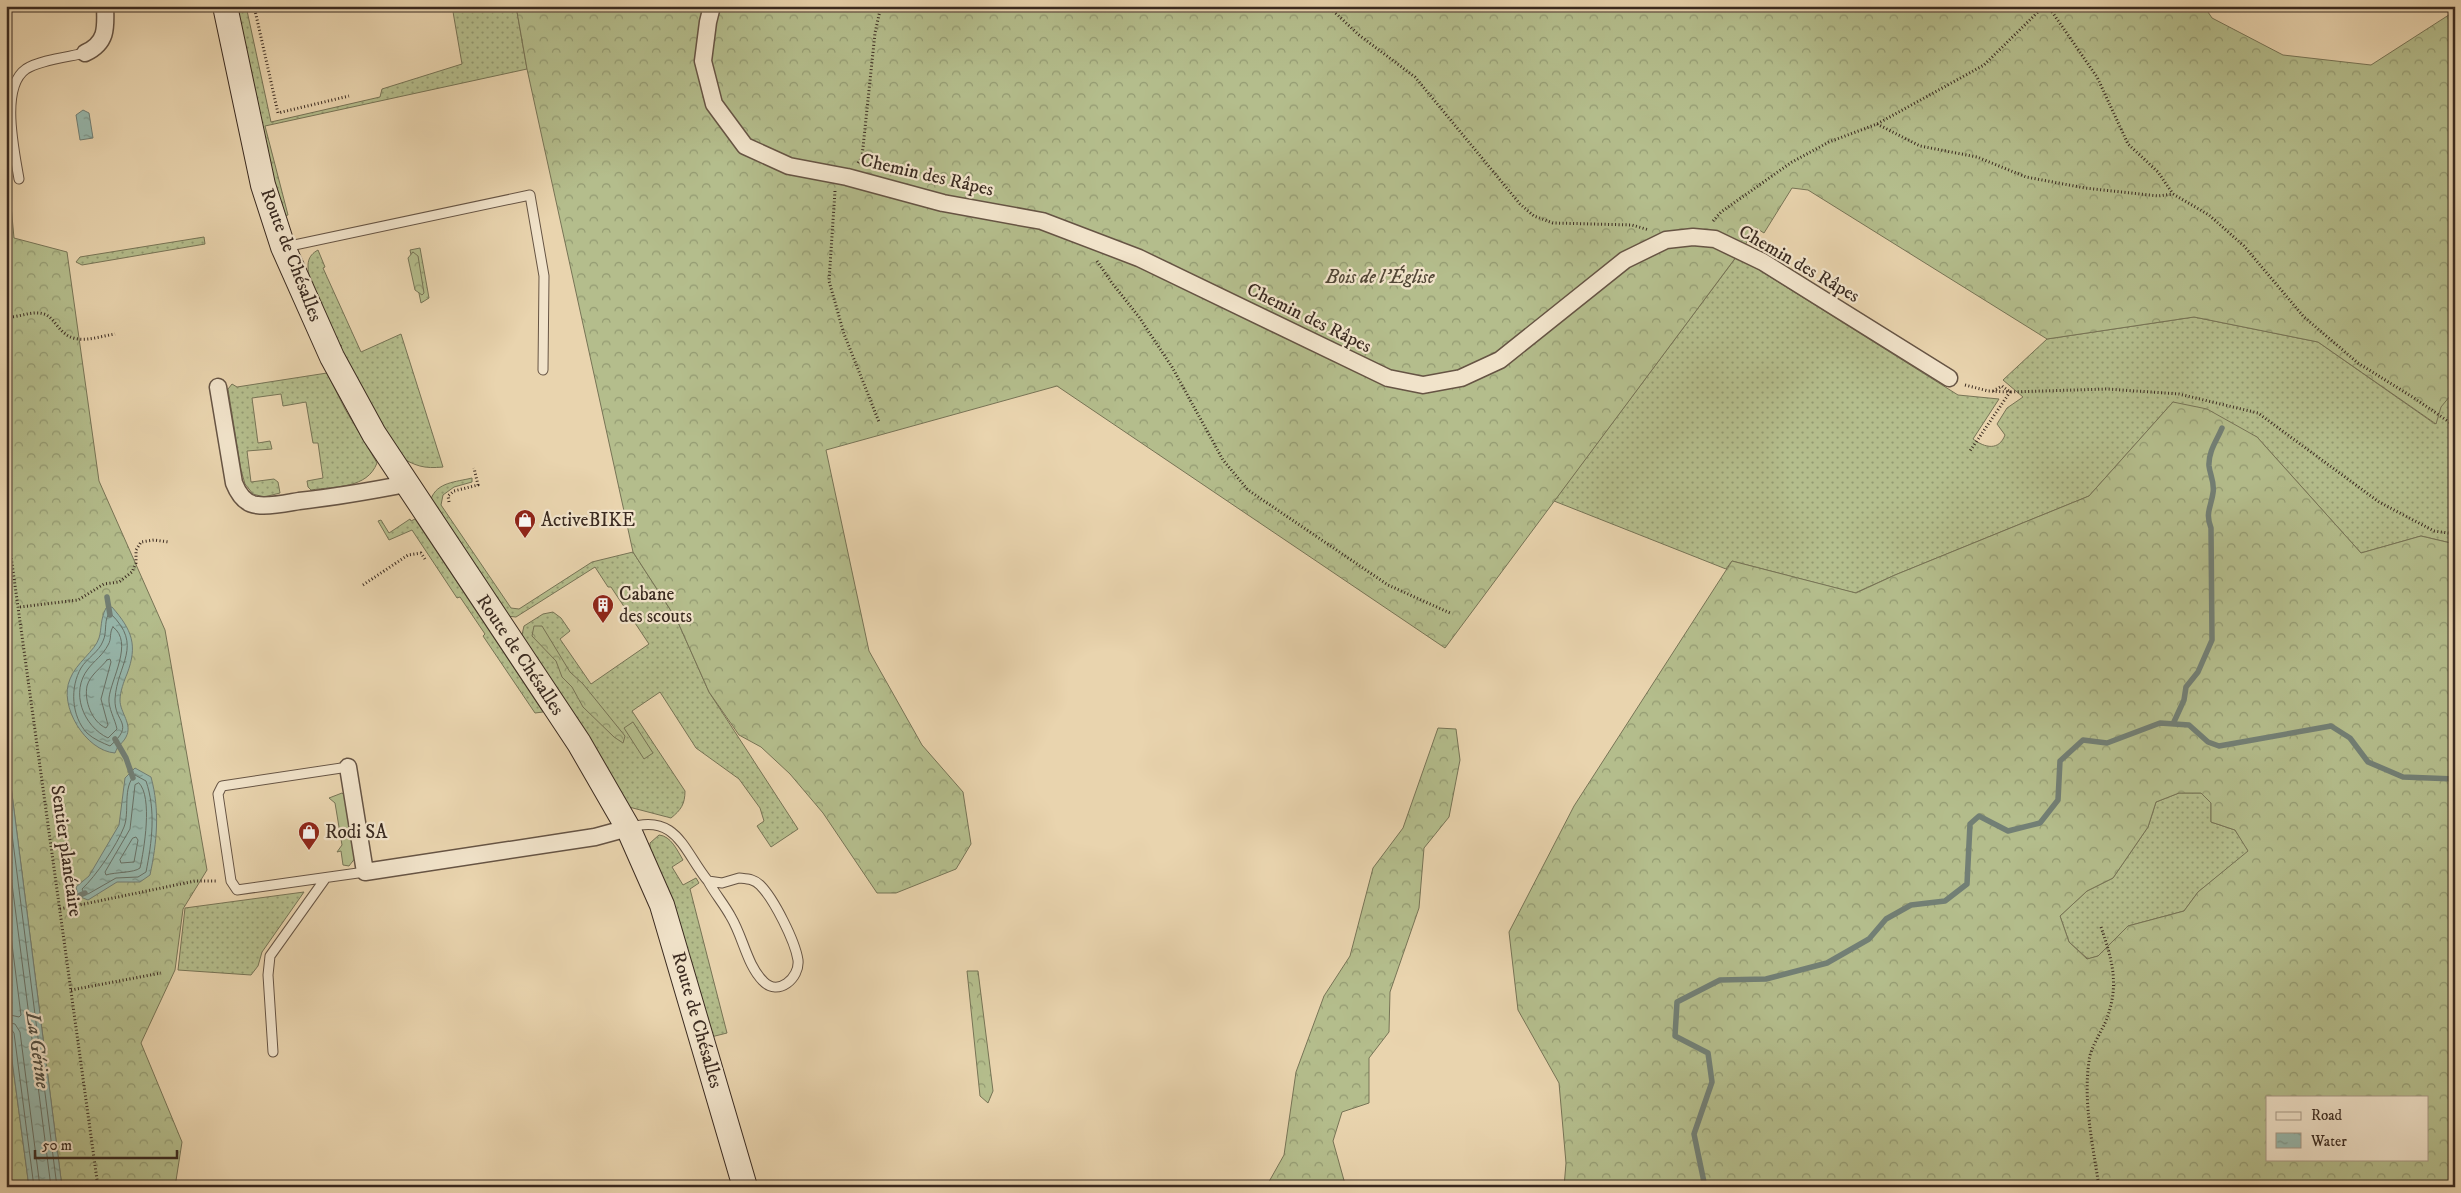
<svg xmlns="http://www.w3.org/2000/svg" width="2461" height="1193" font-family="'IM FELL DW Pica',serif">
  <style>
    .grass { fill: url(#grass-dots); stroke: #777456 }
    .forest { fill: url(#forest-crowns); stroke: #777456; fill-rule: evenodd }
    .garden { fill: #b4bd8c; stroke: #777456 }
    .water { fill: url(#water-ripples); stroke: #727f75 }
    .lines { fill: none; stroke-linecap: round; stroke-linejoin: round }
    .shore { stroke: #687166; stroke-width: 1 }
    .stream { stroke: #727f75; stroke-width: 5.5 }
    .lane-casing { stroke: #665444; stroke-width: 11 }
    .street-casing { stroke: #665444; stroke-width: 19 }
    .secondary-casing { stroke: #3a2a20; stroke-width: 26 }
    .path { stroke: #3a2a20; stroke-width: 3; stroke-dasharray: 1 2.5; stroke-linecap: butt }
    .lane { stroke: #f1e3ca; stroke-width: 9 }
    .street { stroke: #f1e3ca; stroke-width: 16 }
    .secondary { stroke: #f1e3ca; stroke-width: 24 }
    .labels { text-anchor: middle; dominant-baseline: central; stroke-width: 4.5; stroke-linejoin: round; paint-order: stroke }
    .street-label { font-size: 19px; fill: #3a2a20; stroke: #f1e3ca }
    .park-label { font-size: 19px; font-style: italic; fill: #524736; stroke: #f1e3ca }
    .poi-label { font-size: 19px; fill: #3a2a20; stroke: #f1e3ca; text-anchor: start }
    .water-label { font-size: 20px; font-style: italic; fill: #514e43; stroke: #f1e3ca }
  </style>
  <defs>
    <pattern id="grass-dots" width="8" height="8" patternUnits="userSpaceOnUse" patternTransform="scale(1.25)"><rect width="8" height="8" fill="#b4bd8c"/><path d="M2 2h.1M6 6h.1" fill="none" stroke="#939a72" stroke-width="1.8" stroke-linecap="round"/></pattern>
    <pattern id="forest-crowns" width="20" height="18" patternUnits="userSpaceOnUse" patternTransform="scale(1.25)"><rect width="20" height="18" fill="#b4bd8c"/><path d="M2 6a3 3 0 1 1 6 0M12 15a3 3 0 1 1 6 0" fill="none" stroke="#939a72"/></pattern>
    <pattern id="water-ripples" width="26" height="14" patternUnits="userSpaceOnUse" patternTransform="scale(1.25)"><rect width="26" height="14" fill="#97b8ad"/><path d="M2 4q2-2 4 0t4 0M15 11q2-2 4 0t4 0" fill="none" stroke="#7c968c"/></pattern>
  </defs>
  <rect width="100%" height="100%" fill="#e9d4ae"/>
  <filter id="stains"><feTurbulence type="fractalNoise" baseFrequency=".004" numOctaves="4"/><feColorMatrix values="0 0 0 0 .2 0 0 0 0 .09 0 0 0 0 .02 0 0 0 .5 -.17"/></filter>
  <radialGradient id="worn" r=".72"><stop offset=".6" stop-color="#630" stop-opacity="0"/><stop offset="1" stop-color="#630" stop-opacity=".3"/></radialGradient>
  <!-- grass -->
  <path class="grass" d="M 235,6 L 246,6 L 271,122 L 380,97 L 382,89 L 462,64 L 452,6 L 516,6 L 527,69 L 265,126 L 288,215 L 284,216 L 271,170 Z
    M 204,237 L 205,244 L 82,265 L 76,262 L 80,257 Z
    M 420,248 L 429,298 L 421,303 L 410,250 Z
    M 318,250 L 325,267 L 323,268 L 361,352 L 401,334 L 443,467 C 424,469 415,466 399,456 L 339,347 L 342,346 L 336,340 L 309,276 C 307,264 307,256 318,250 Z
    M 1737,256 L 1958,395 L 1999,399 L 1973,439 C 1985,448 1999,451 2005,435 L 1997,424 L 2007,408 L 2023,397 L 2003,380 L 2047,339 L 2194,317 L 2318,342 L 2435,424 L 2438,408 L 2455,386 L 2455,544 L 2421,536 L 2361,553 L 2257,437 L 2173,402 L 2089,496 L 1895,575 L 1855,593 L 1732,561 L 1726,569 L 1554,501 Z
    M 327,373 L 345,409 L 377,463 C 367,489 336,486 311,490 L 308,487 L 307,481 L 323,478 L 318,443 L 313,443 L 306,402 L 283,406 L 281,394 L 252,398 L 258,443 L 270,441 L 272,449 L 247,451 L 251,482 L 274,479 L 278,482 L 280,493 L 264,497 L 253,494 L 245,484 L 241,470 L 228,389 L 232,384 L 237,387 Z
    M 472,478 L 472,482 L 454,487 L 443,495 L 441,505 L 511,608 L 519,609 L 592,562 L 633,552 L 677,620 L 709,692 L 798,829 L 771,847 L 757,826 L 764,821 L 760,808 L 739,779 L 696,748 L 660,692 L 632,711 L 685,791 C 685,804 681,810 671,818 L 629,807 L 521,639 L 524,626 L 543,614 L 553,612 L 561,618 L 570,631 L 560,639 L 591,684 L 649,644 L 611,587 L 608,587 L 595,567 L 516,617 L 506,616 L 431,499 C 437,482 456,482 472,478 Z
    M 410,519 L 411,521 L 415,519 L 543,712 L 535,713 L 483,636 L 485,634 L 460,597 L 457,598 L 412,530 L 389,540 L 378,521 L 381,520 L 389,533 Z
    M 2179,793 L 2201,793 L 2211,803 L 2211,822 L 2235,830 L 2249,851 L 2198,892 L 2184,911 L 2128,926 L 2098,956 L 2088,959 L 2069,942 L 2060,916 L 2087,891 L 2113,878 L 2148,827 L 2156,802 Z
    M 659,835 C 671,836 677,850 683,860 L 672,867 L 683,885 L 696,878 L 699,883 L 690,889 L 727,1033 L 711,1037 L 693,968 L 650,851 L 650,843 Z
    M 304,892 L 262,952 L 258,966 L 251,975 L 178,970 L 185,908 Z"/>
  <!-- forest -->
  <path class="forest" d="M 516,6 L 2204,6 L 2212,18 L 2283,55 L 2371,65 L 2455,11 L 2455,390 L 2441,407 L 2436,424 L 2318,342 L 2194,317 L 2047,339 L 1808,190 L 1792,188 L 1764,233 L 1756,228 L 1745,245 L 1445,648 L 1057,386 L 826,450 L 869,651 L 922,745 L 963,792 L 971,844 L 956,869 L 896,893 L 877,893 L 823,813 L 790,774 L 761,747 L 739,735 L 709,692 L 677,620 L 633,552 L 527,69 Z
    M 6,151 L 14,238 L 67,252 L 99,481 L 165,630 L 207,870 L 183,909 L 175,970 L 141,1043 L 182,1142 L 175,1187 L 62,1187 L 6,747 Z
    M 413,252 L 418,256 L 424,293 L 422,295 L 415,290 L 408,258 Z
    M 2173,402 L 2207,409 L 2257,437 L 2361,553 L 2421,536 L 2455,544 L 2455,1187 L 1564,1187 L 1566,1163 L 1559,1083 L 1518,1010 L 1509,932 L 1574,806 L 1732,561 L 1856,593 L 1895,575 L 2089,496 ZM 2179,793 L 2201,793 L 2211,803 L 2211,822 L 2235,830 L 2248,851 L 2198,892 L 2184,911 L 2128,926 L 2098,956 L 2087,959 L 2069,942 L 2060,916 L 2087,891 L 2113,878 L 2148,827 L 2156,802 ZM 2267,1097 L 2427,1097 L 2427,1159 L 2267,1159 Z
    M 534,626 L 542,626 L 570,672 L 583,684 L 625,736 L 623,743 L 614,737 L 583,707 L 572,687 L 562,677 L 556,661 L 532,636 Z
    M 1438,728 L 1456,729 L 1460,760 L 1449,817 L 1424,848 L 1419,908 L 1390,992 L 1389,1032 L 1369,1058 L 1369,1103 L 1342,1112 L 1333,1141 L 1345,1184 L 1341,1187 L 1266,1187 L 1284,1155 L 1296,1072 L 1324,996 L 1350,956 L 1373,868 L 1403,828 Z
    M 967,971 L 978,971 L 993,1091 L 988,1103 L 980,1096 Z
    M 6,1015 L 29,1187 L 12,1187 L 6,1143 Z"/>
  <!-- garden -->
  <path class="garden" d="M 633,722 L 653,753 L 644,759 L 624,728 Z
    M 342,793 L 346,796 L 356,857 L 349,866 L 343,865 L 341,851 L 337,852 L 342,845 L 335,803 L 329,798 Z"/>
  <!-- water -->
  <path class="water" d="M 83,110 L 89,113 L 93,138 L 80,140 L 76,115 Z
    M 112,607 C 132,630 138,645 127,674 C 124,681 120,692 120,700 C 120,713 133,724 126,737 C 123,743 118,745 115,753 C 86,751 58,706 70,679 C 76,663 95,651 99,638 C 102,628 100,620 106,608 Z
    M 6,747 L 62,1187 L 29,1187 L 6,1015 Z
    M 135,768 L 151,777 C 160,810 157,842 150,875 L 140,882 L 117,882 L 88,900 L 78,896 L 76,887 L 89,876 L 119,825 L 125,778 Z"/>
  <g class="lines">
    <!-- shore -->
    <path class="shore" d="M 111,614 C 144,646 117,664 115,699 C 114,723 136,723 110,746 C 103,743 93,739 87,733 C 71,716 70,687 81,668 C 87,658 99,652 103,641 C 107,633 104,623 108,615 Z
      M 113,627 C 134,642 111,679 109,698 C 108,708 115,719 117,729 L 108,738 C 83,726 70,692 88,669 C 94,661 103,655 108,645 C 112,639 109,632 113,627 Z
      M 107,660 L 110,659 L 111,662 L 101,699 L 108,725 L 106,728 C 92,722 84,701 87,686 C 90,675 101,668 107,660 Z
      M 135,775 L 146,781 C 156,810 152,842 146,872 L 138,877 L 116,878 L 88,894 L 84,893 L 82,889 C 96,876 117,845 124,827 C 130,812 122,787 135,775 Z
      M 139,783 C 153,797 144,850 140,868 C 134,873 115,872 106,875 L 105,872 L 130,829 L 135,785 Z
      M 6,787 L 57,1187
      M 6,837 L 51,1187
      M 133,838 L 136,837 L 138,840 L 134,862 L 121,863 L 120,860 Z
      M 6,897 L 21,1015 L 19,1017 L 6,1014
      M 6,1022 L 15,1024 L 20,1032 L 40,1187
      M 6,1028 L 11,1029 L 14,1033 L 34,1187"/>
    <!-- stream -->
    <path class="stream" d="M 107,597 L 110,615
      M 2173,724 L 2184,700 L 2186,687 L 2198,672 L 2212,640 L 2211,528 C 2205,513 2211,507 2213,493 C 2215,483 2210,475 2209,466 C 2208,452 2217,440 2222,428
      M 115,739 L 126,758 L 133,778
      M 71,899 L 85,893
      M 1705,1187 L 1694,1134 L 1712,1082 L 1708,1053 L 1675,1036 L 1677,1002 L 1720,980 L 1766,979 L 1827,963 L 1869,939 L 1886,919 L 1911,905 L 1945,901 L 1967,884 L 1970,824 L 1979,816 L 2008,831 L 2040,823 L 2058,800 L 2060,761 L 2083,740 L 2107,743 L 2160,723 L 2189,725 L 2208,742 L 2219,746 L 2331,726 L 2350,738 L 2368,762 L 2403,777 L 2455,779"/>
    <!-- lane casing -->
    <g class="lane-casing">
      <path id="lane" d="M 19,179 C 14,149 0,87 26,69 C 40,60 68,57 85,53
        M 285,247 L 530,195 L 544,276 L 543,370
        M 348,767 L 222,786 L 218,794 L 231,881 L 237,890 L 365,872
        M 628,828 C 677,812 684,852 708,881
        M 739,878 C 748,879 754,879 760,885 C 774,899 795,941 798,960 C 800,978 778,997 763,981 C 747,965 743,937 731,917 C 724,904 715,894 708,881 L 722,883 Z
        M 273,1052 L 268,975 L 270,956 L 325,879"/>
    </g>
    <!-- street casing -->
    <g class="street-casing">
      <path id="street" d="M 712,6 L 708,22 L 703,61 L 714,104 L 745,146 L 789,166 L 847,177 L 943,203 L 1042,221 L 1139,258 L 1388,378 L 1423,385 L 1461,378 L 1500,360 L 1625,260 L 1666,240 L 1693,237 L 1715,239 L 1763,262 L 1949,378
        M 85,53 C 107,43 106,28 105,6
        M 218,387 L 234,483 C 238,493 245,504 257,505 C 270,507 287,503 299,501 C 335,497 370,491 406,484
        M 348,767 L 365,872 L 595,837 L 628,828"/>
    </g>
    <!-- secondary casing -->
    <g class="secondary-casing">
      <path id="secondary" d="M 225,6 L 263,185 L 283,247 L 332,357 L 374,434 L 579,743 L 628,828 L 662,905 L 745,1187"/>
    </g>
    <!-- path -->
    <path class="path" d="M 254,6 L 278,113 L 349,96
      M 1328,6 L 1359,35 L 1415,77 L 1520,204 L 1534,216 L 1553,223 L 1632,225 L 1649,230
      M 2048,6 L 2097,77 L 2128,144 L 2158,172 L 2173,194
      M 1877,124 L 1920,146 L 1977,157 L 2026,177 L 2085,188 L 2158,196 L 2173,194 L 2209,215 L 2244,246 L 2304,317 L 2358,363 L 2414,398 L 2455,426
      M 858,163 L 862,157 L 875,33 L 881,6
      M 835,191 L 829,281 L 844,334 L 879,422
      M 1713,221 L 1721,212 L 1792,162 L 1829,142 L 1877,124 L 1984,65 L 2044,6
      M 1097,261 L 1112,283 L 1139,317 L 1172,367 L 1223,460 L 1248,490 L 1388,585 L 1450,613
      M 6,317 C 19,318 32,310 44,314 C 51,316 56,325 61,330 C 75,346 96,337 115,334
      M 1965,385 L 1988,391 L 2010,392 L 1970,451
      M 1993,391 L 2002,386 L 2010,392 L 2107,389 L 2179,394 L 2258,413 L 2379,502 L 2434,531 L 2455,534
      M 449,502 L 448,496 L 454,491 L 478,485 L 474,468
      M 6,520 L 98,1187
      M 363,585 L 408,555 L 421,553 L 425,559
      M 20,607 L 78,600 L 104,584 L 119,582 L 132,572 L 136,563 L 136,550 L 141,542 L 154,540 L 169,542
      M 60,909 L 195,881 L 217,881
      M 71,990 L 161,973
      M 6,1162 L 9,1187
      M 934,1187 L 968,1184 L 984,1187
      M 2099,1187 C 2093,1145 2083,1103 2089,1061 C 2090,1049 2100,1034 2105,1023 C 2120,987 2113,962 2101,927"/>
    <!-- lane -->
    <use href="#lane" class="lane"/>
    <!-- street -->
    <use href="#street" class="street"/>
    <!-- secondary -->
    <use href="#secondary" class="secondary"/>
  </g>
  <!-- icons -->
  <defs>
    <g id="shop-pin" transform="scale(1.125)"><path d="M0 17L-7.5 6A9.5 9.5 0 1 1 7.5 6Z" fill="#8f2418" stroke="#f1e3ca"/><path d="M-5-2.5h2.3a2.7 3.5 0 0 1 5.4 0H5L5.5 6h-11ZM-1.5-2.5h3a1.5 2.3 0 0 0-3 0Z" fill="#fff"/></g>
    <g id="building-pin" transform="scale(1.125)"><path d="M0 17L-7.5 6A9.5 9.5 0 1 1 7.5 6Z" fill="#8f2418" stroke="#f1e3ca"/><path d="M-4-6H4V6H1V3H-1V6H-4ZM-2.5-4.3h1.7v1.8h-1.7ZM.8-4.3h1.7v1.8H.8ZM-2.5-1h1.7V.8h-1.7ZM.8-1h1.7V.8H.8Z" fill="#fff"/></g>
  </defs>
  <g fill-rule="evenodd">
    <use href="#shop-pin" x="525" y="520"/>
    <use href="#building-pin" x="603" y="605"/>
    <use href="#shop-pin" x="309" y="832"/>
  </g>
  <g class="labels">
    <!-- street labels -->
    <g class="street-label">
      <text transform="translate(927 175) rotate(13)">Chemin des Râpes</text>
      <text transform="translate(291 255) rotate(69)">Route de Chésalles</text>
      <text transform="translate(1799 264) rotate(30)">Chemin des Râpes</text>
      <text transform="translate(1309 318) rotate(26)">Chemin des Râpes</text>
      <text transform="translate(520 655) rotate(56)">Route de Chésalles</text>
      <text transform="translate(66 851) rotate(82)">Sentier planétaire</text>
      <text transform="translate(697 1020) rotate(74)">Route de Chésalles</text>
    </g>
    <!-- park labels -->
    <g class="park-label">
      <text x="1380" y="277">Bois de l'Église</text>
    </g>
    <!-- poi labels -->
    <g class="poi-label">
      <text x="541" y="520">ActiveBIKE</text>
      <text x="619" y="594">Cabane<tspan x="619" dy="22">des scouts</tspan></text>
      <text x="325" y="832">Rodi SA</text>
    </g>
    <!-- water labels -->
    <g class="water-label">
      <text transform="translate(37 1050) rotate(82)">La Gérine</text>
    </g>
  </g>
  <!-- margin -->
  <rect width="2461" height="1193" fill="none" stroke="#e9d4ae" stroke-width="25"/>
  <rect x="8" y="8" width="2446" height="1178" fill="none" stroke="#3a2a20" stroke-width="2.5"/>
  <rect x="12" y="12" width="2436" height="1168" fill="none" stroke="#3a2a20"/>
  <!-- legend -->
  <rect x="2266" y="1096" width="162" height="65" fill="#f1e3ca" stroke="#a89986"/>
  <rect x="2276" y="1112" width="25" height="8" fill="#f1e3ca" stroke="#a89986"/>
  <text x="2311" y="1120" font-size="15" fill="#3a2a20">Road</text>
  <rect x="2276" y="1133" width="25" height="15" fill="url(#water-ripples)" stroke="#a89986"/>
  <text x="2311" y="1146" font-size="15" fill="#3a2a20">Water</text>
  <!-- scale -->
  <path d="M35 1150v8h142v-8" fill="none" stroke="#3a2a20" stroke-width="2.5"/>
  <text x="42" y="1150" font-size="15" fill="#3a2a20" stroke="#f1e3ca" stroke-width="4" paint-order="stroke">50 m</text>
  <rect width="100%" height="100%" filter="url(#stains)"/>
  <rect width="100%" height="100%" fill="url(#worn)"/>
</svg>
